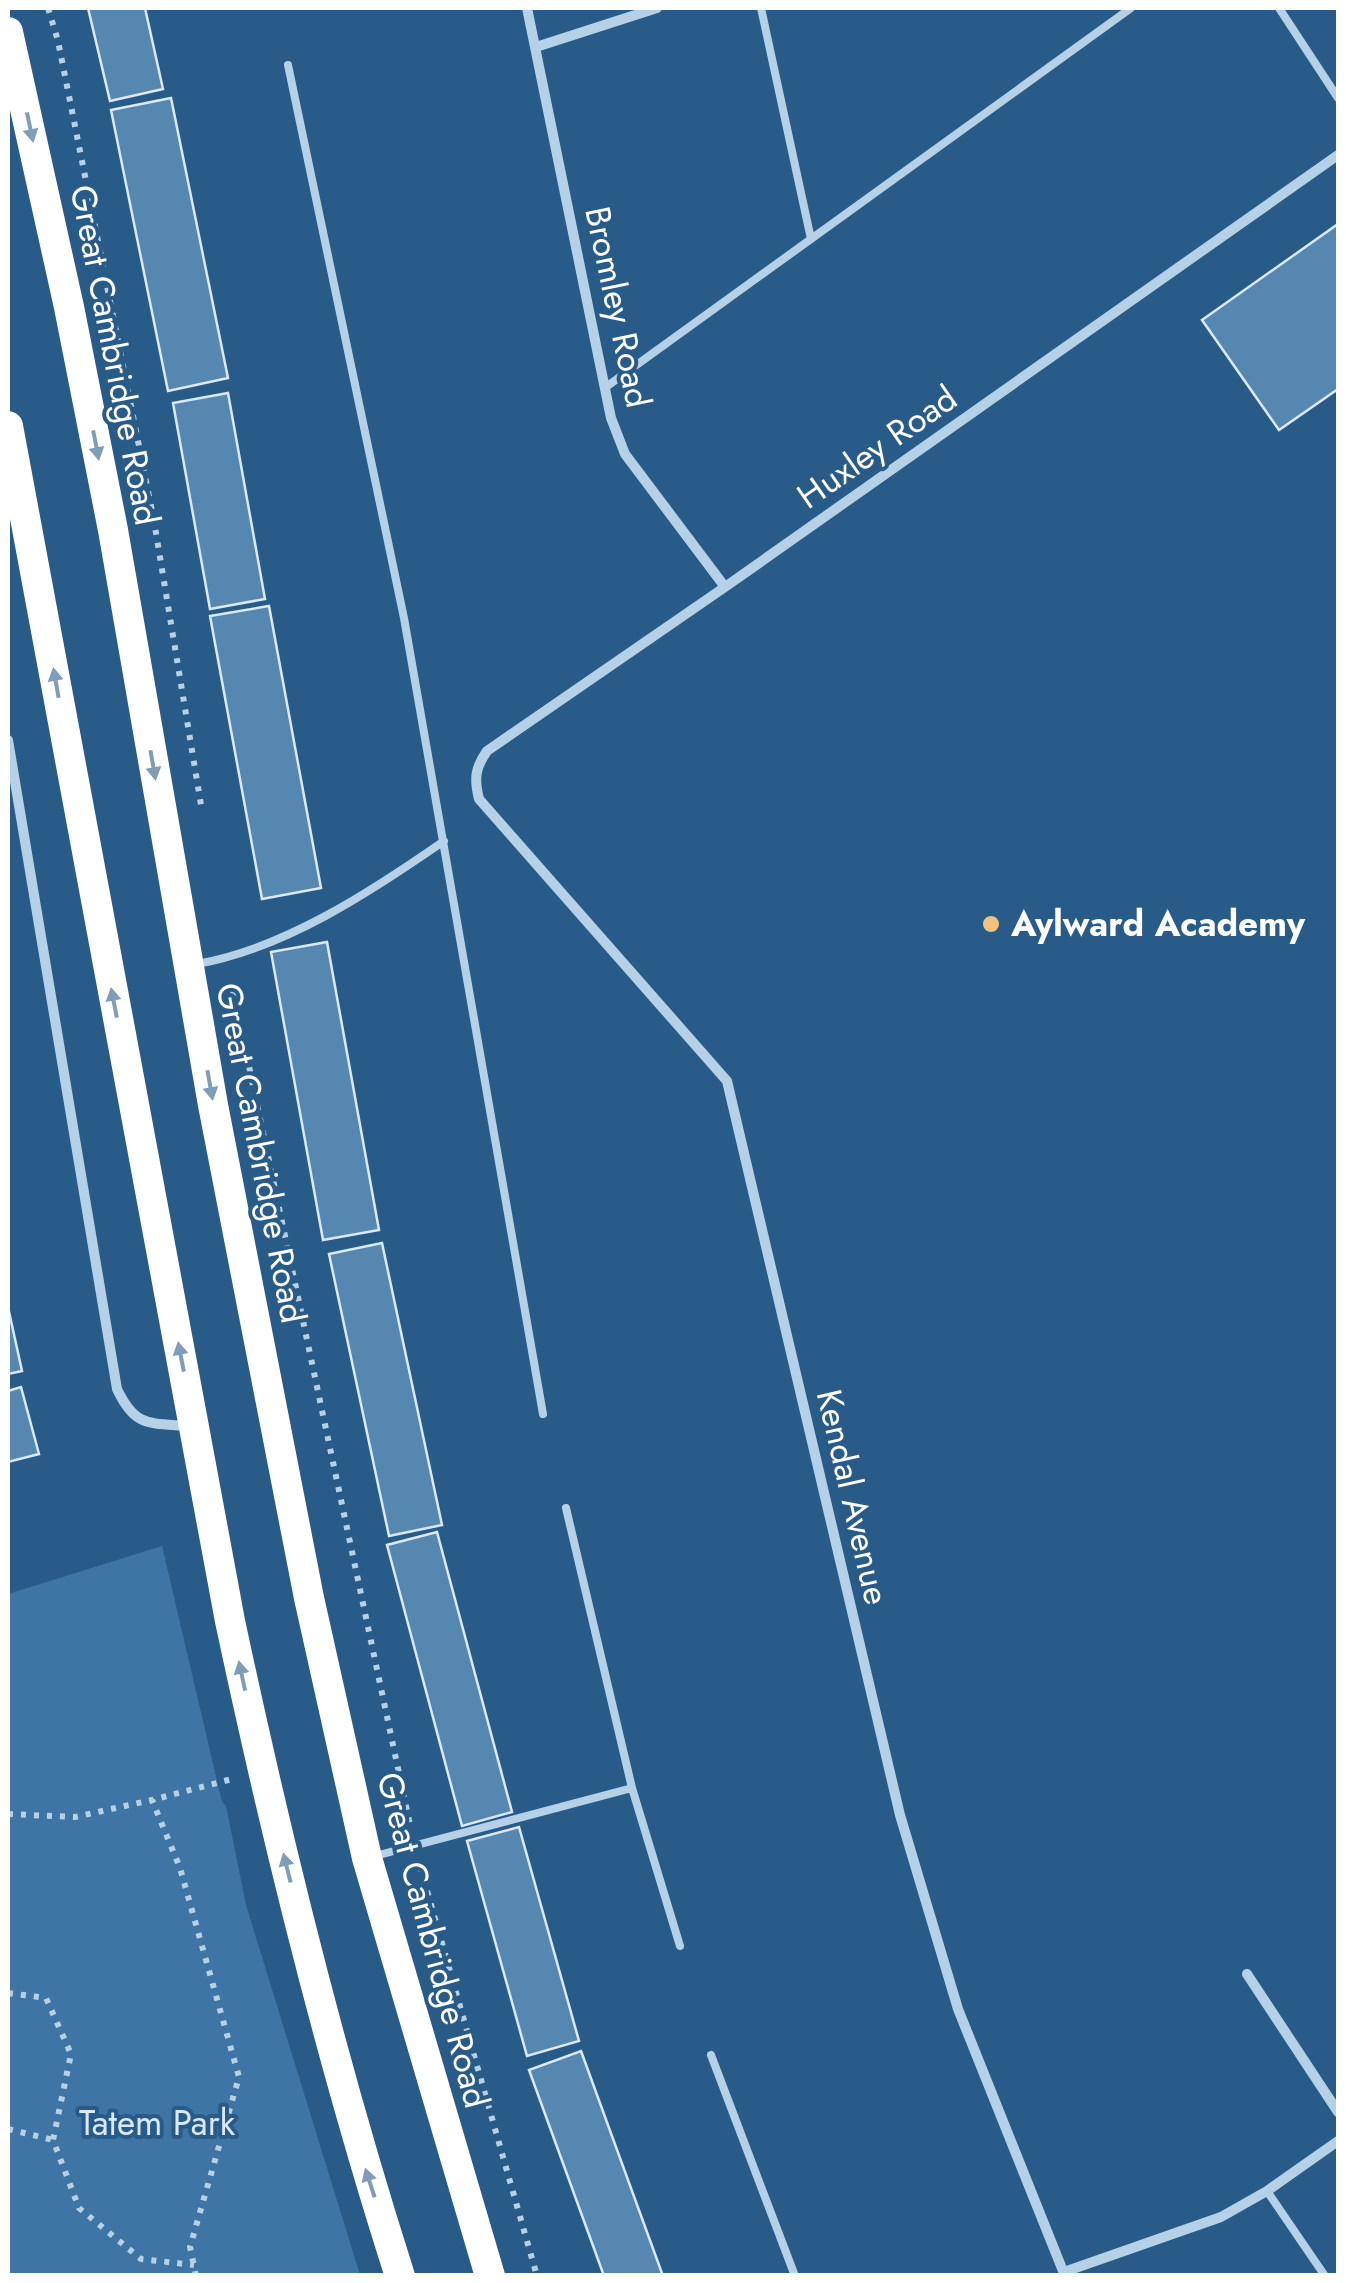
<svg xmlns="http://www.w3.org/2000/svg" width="1346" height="2283" font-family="Jost,sans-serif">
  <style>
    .green { fill: #3e75a4 }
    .building { fill: #5687b1; stroke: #d9e9f7; stroke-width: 2.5 }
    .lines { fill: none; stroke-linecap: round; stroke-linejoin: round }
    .path { stroke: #b5d1e8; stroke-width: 6; stroke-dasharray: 5 8; stroke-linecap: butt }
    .lane { stroke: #b5d1e8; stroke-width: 8 }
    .street { stroke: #b5d1e8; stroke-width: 10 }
    .highway { stroke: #fff; stroke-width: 30 }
    .oneway { fill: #7f9db8 }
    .poi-dot { fill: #efc37c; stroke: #295b88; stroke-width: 4 }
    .labels { text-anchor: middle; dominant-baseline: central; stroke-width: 8; stroke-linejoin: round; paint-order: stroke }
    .street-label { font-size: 35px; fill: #fff; stroke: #295b88 }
    .poi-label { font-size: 35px; font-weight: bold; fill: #fff; stroke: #295b88; text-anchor: start }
    .park-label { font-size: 35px; fill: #d9e9f7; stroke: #295b88 }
  </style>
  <rect width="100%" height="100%" fill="#295b88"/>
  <!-- green -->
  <path class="green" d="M 162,1546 L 222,1802 L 226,1806 L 246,1905 L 360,2275 L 8,2275 L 8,1594 Z"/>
  <!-- building -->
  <path class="building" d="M 88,8 L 145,8 L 163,89 L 110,101 Z
    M 171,98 L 228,378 L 168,391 L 111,110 Z
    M 1338,224 L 1338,389 L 1279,430 L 1202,320 Z
    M 228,393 L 265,599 L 210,609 L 173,403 Z
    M 269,606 L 321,888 L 262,899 L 210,616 Z
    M 327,942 L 379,1230 L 323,1240 L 271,952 Z
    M 382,1243 L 442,1525 L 389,1536 L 329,1254 Z
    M 8,1307 L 22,1371 L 8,1374 Z
    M 21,1387 L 39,1454 L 8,1462 L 8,1391 Z
    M 437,1532 L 512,1812 L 462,1826 L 387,1545 Z
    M 519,1827 L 579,2041 L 527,2056 L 467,1841 Z
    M 581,2051 L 663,2276 L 604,2276 L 529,2070 Z"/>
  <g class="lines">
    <!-- path -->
    <path class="path" d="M 48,8 L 58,41 L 154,521 L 202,811
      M 233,991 L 410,1825
      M 8,1814 L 75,1817 L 152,1800
      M 420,1866 L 537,2276
      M 8,1993 L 46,1998 L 71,2054 L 53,2140 L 79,2208 L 141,2259 L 194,2265
      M 8,2129 L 53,2140
      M 196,2276 L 190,2247 L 239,2077 L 180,1868 L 152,1800 L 232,1779"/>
    <!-- lane -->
    <path class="lane" d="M 761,8 L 811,239
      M 1279,8 L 1338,98
      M 288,65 L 404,618 L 543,1414
      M 606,387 L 1131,8
      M 197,964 C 284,949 372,891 444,841
      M 566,1508 L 632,1788 L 680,1946
      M 375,1856 L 632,1788
      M 711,2055 L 795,2276
      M 1267,2191 L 1325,2276"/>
    <!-- street -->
    <path class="street" d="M 527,8 L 611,418 L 625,454 L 725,587
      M 536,47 L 657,8
      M 8,740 L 117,1389 C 135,1427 148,1423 188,1426
      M 1247,1974 L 1338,2112
      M 1064,2272 L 1221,2217 L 1267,2191 L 1338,2141
      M 1065,2276 L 958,2009 L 900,1815 L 727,1081 L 479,799 C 474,779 475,768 487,751 L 725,587 L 1338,155"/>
    <!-- highway -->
    <path class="highway" d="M 8,32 L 69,307 L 113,530 L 213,1105 L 309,1598 L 367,1858 L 490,2276
      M 8,426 L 230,1621 C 277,1842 331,2061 400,2276"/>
  </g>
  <!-- one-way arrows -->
  <defs><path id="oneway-solid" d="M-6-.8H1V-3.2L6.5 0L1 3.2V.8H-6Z" transform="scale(2.5)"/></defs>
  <g class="oneway">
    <use href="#oneway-solid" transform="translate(30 127) rotate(78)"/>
    <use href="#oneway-solid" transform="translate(96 445) rotate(79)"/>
    <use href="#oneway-solid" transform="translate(56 683) rotate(-100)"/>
    <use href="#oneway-solid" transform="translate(153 765) rotate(80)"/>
    <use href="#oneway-solid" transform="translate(114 1003) rotate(-101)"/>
    <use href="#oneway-solid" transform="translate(210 1085) rotate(80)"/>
    <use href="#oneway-solid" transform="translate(181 1357) rotate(-101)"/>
    <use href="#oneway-solid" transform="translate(242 1676) rotate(-102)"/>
    <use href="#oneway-solid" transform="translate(287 1868) rotate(-104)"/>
    <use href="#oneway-solid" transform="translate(370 2183) rotate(-108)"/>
  </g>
  <!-- markers -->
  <circle class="poi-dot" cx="991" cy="924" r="10"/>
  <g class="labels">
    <!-- street labels -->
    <g class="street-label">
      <text transform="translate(618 307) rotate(78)">Bromley Road</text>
      <text transform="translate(115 355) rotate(79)">Great Cambridge Road</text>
      <text transform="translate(877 447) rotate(-35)">Huxley Road</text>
      <text transform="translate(261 1153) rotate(79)">Great Cambridge Road</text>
      <text transform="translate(853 1497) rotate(77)">Kendal Avenue</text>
      <text transform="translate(433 1940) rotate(75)">Great Cambridge Road</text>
    </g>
    <!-- poi labels -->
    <g class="poi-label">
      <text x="1011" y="924">Aylward Academy</text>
    </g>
    <!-- park labels -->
    <g class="park-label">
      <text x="157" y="2123">Tatem Park</text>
    </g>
  </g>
  <!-- border -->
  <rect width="1346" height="2283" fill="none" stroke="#ffffff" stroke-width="20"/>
</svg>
